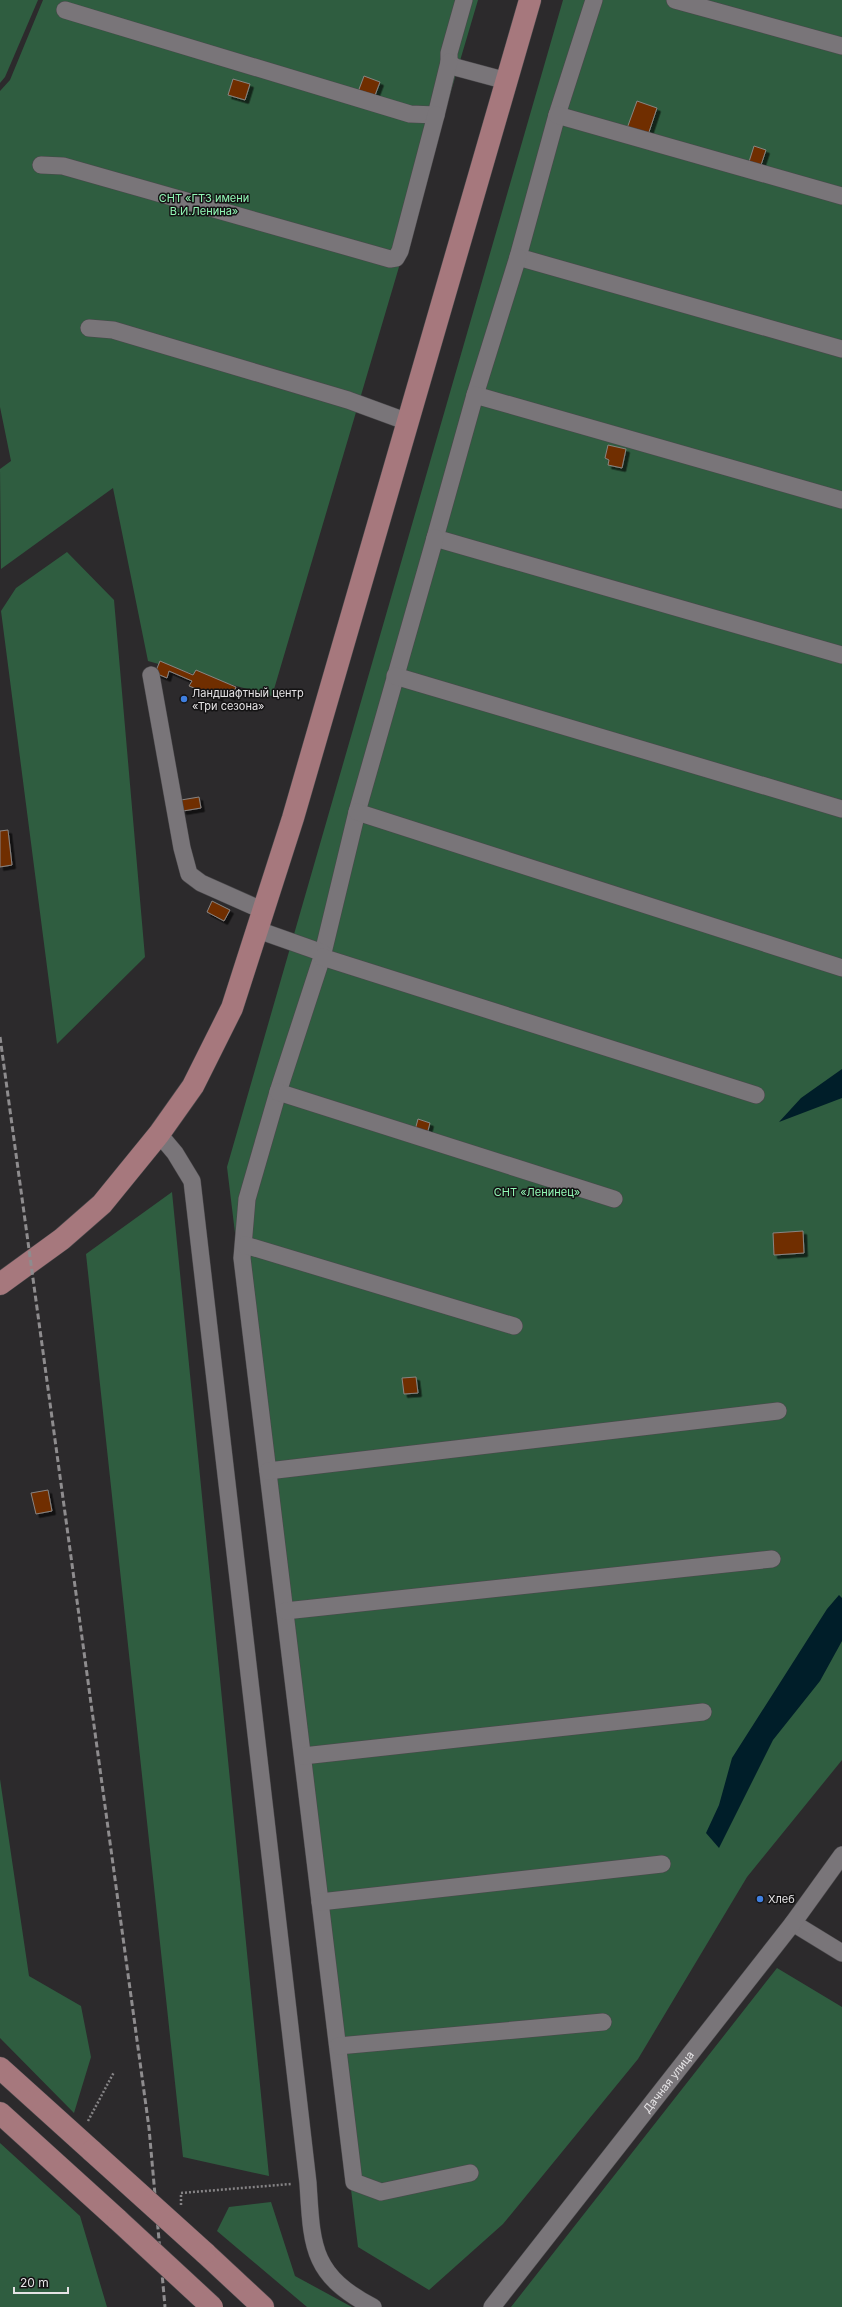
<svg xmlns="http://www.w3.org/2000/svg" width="842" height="2307" font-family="Inter,sans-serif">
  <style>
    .green { fill: #2f5d40 }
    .water { fill: #001e29 }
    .building { fill: #702f03; stroke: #888482; filter: url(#shadow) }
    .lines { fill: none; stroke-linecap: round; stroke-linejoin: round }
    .minor-casing { stroke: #4a484b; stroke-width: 18 }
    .major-casing { stroke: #4a484b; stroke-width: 23 }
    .path { stroke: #868486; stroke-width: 2.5; stroke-dasharray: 2 2; stroke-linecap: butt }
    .minor { stroke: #797579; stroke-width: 17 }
    .major { stroke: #a6787d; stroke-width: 22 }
    .rail { stroke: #8e8c8e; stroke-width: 3; stroke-dasharray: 6 3; stroke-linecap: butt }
    .major-bridge-casing { stroke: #4a484b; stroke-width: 23; stroke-linecap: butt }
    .major-bridge { stroke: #a6787d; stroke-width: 22 }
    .shop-dot { fill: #3f7fe0; stroke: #141314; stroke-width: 1.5 }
    .labels { text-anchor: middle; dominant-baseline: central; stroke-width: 3; stroke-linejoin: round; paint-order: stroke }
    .park-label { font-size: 11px; fill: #92f9b6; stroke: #141314 }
    .poi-label { font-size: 11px; fill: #e5e3e5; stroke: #141314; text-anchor: start }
    .street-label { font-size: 11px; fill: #e5e3e5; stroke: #141314 }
  </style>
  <defs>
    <filter id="shadow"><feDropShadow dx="3.5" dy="3.5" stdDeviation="0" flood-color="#0009"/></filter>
  </defs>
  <rect width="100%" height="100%" fill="#2c2a2c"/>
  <!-- green -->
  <path class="green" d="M 0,0 L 38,0 L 5,77 L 0,83 Z
    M 43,0 L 478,0 L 272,696 L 148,661 L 113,488 L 1,569 L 0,469 L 11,461 L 0,407 L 0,91 L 10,80 Z
    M 563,0 L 842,0 L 842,1760 L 747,1877 L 638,2059 L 503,2224 L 429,2290 L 358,2247 L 227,1167 Z
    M 67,552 L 114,600 L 145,957 L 57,1044 L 1,611 L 16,588 Z
    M 172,1192 L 269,2176 L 183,2157 L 86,1254 Z
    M 0,1779 L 29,1976 L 81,2006 L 91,2057 L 74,2113 L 0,2038 Z
    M 777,1968 L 842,2007 L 842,2307 L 511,2307 Z
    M 0,2143 L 80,2216 L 107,2307 L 0,2307 Z
    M 271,2202 L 295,2276 L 352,2307 L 307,2307 L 217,2231 L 229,2207 Z"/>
  <!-- water -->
  <path class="water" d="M 842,1069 L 842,1098 L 779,1122 L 801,1098 Z
    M 839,1595 L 842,1598 L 842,1641 L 820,1681 L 773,1740 L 719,1848 L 706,1833 L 719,1805 L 732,1758 L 827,1609 Z"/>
  <!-- building -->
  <path class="building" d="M 364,76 L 380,82 L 374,98 L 358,92 Z
    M 233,79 L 250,84 L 245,100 L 228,95 Z
    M 637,101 L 657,108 L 647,138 L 626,131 Z
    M 754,146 L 766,150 L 760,168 L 748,165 Z
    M 608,445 L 626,449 L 622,468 L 608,465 L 609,460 L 605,458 Z
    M 160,661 L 193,675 L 196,670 L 236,687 L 232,697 L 221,692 L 219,698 L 189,686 L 192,681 L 169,671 L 167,678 L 155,673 Z
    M 199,797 L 201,808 L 183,811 L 181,800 Z
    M 8,830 L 12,865 L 0,867 L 0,831 Z
    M 212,901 L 230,910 L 224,921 L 207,912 Z
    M 418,1119 L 430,1123 L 426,1138 L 414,1134 Z
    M 803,1231 L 804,1253 L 774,1255 L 773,1233 Z
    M 416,1377 L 418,1393 L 404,1394 L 402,1378 Z
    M 48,1490 L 52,1511 L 36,1514 L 31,1493 Z"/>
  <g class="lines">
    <!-- minor casing -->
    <g class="minor-casing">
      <g id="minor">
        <path d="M 464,0 L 449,53 L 449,62 L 455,67 L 507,81"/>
        <path d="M 594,0 L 557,115 L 518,257 L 842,349"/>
        <path d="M 675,0 L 842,46"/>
        <path d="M 65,10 L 410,114 L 436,115 L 449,62"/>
        <path d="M 557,115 L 842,196"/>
        <path d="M 41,165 L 63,166 L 390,259 L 396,258 L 400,251 L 436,115"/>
        <path d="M 89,328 L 113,330 L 348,400 L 408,422"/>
        <path d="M 475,395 L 518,257"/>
        <path d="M 842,500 L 475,395 L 435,538 L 842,655"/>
        <path d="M 435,538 L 357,812 L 322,957 L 278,1092 L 247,1199 L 242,1258 L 354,2182 L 381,2192 L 470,2173"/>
        <path d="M 151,675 L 182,848 L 189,874 L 201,883 L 264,911"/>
        <path d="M 395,676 L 842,809"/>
        <path d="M 357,812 L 842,968"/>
        <path d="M 258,930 L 323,953"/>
        <path d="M 322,957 L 756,1095"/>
        <path d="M 278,1092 L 614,1199"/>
        <path d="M 159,1134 L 175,1153 L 192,1181 L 308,2183 C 312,2246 311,2275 373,2307"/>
        <path d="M 245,1245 L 514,1326"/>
        <path d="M 268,1471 L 778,1411"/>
        <path d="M 285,1611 L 772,1559"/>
        <path d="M 303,1756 L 703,1712"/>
        <path d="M 320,1902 L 662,1864"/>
        <path d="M 793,1923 L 842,1953"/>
        <path d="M 338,2046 L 603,2022"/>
        <path id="s1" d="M 492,2307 L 793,1923 L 842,1855"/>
      </g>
    </g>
    <!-- major casing -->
    <g class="major-casing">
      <path id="major" d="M 0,1284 L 62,1239 L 102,1204 L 159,1134 L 193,1086 L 232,1008 L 293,818 L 530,0
        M 0,2068 L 92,2151
        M 0,2113 L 118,2220
        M 205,2253 L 263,2307"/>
    </g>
    <!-- path -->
    <path class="path" d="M 88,2121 L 114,2072
      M 181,2205 L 181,2193 L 291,2184"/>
    <!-- minor -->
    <use href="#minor" class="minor"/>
    <!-- major -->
    <use href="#major" class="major"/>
    <!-- rail -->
    <path class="rail" d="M 0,1037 L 149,2128 L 165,2307"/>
    <!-- major-bridge casing -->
    <g class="major-bridge-casing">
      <path id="major-bridge" d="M 92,2151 L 205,2253
        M 118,2220 L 212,2307"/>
    </g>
    <!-- major-bridge -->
    <use href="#major-bridge" class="major-bridge"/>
  </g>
  <!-- markers -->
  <g class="shop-dot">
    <circle cx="184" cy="699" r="4"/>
    <circle cx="760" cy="1899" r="4"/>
  </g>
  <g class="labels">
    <!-- park labels -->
    <g class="park-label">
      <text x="204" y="198">СНТ «ГТЗ имени<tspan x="204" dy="13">В.И.Ленина»</tspan></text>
      <text x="537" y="1192">СНТ «Ленинец»</text>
    </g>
    <!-- poi labels -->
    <g class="poi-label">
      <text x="192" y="693">Ландшафтный центр<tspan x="192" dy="13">«Три сезона»</tspan></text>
      <text x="768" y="1899">Хлеб</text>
    </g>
    <!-- street labels -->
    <g class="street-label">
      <text stroke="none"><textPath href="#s1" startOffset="286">Дачная улица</textPath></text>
    </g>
  </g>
  <!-- scale -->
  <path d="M14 2287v6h54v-6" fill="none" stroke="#e5e3e5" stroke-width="2"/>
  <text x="20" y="2287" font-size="12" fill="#e5e3e5" stroke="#141314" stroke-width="3" paint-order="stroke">20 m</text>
</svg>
